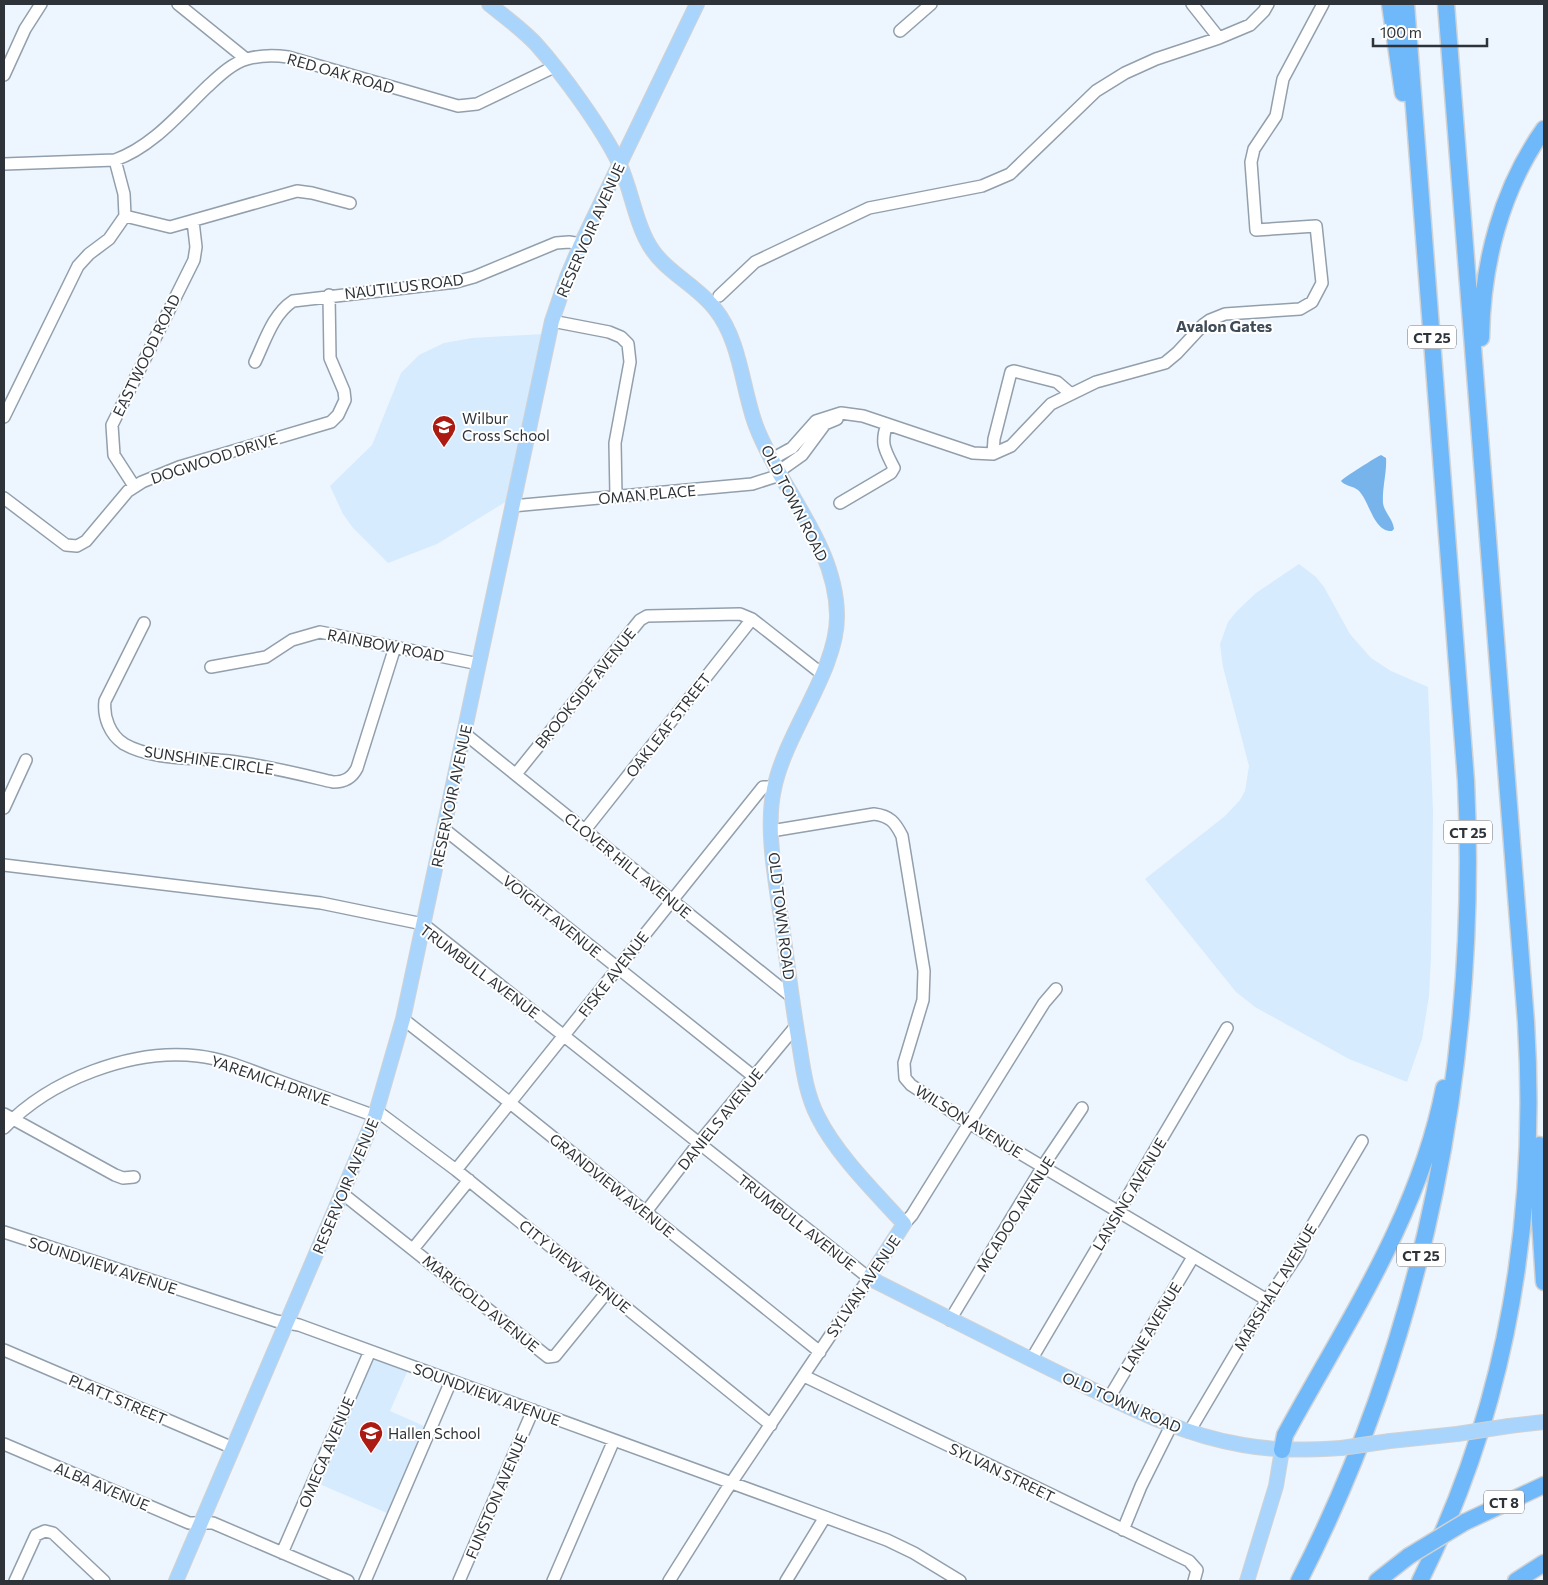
<svg xmlns="http://www.w3.org/2000/svg" width="1548" height="1585" font-family="Commissioner,sans-serif">
  <style>
    .built { fill: #d6ebfe }
    .water { fill: #77b4ec }
    .lines { fill: none; stroke-linecap: round; stroke-linejoin: round }
    .minor-casing { stroke: #929fac; stroke-width: 14 }
    .major-casing { stroke: #d1d2d3; stroke-width: 16 }
    .highway-casing { stroke: #d1d2d3; stroke-width: 19 }
    .minor { stroke: #fff; stroke-width: 11 }
    .major { stroke: #a9d5fd; stroke-width: 14 }
    .highway { stroke: #6fb9fb; stroke-width: 16 }
    .major-bridge-casing { stroke: #d1d2d3; stroke-width: 16; stroke-linecap: butt }
    .highway-bridge-casing { stroke: #d1d2d3; stroke-width: 19; stroke-linecap: butt }
    .major-bridge { stroke: #a9d5fd; stroke-width: 14 }
    .highway-bridge { stroke: #6fb9fb; stroke-width: 16 }
    .labels { text-anchor: middle; dominant-baseline: central; stroke-width: 4; stroke-linejoin: round; paint-order: stroke }
    .shield { fill: #fff; stroke: #6c7074; stroke-width: 1 }
    .shield-label { font-size: 14px; font-weight: bold; fill: #2d3338 }
    .street-label { font-size: 15px; fill: #2d3338; stroke: #fff }
    .poi-label { font-size: 15px; fill: #2d3338; stroke: #fff; text-anchor: start }
    .neighbourhood-label { font-size: 16px; font-weight: bold; fill: #3f4b56; stroke: #fff }
  </style>
  <rect width="100%" height="100%" fill="#edf6fe"/>
  <!-- built -->
  <path class="built" d="M 543,334 L 507,501 L 437,544 L 388,563 L 353,528 L 343,514 L 330,486 L 372,445 L 401,373 L 419,355 L 444,343 L 472,338 Z
    M 1299,564 L 1316,577 L 1324,587 L 1350,634 L 1371,658 L 1391,671 L 1428,687 L 1433,812 L 1431,957 L 1429,996 L 1422,1039 L 1407,1082 L 1349,1059 L 1255,1007 L 1236,992 L 1145,879 L 1225,816 L 1240,800 L 1245,791 L 1249,766 L 1223,667 L 1220,644 L 1228,622 L 1236,612 L 1256,593 Z
    M 375,1358 L 408,1370 L 390,1411 L 424,1426 L 387,1513 L 317,1483 L 371,1359 Z"/>
  <!-- water -->
  <path class="water" d="M 1381,455 L 1386,458 C 1387,472 1382,488 1383,503 C 1384,512 1393,519 1394,529 L 1392,531 C 1373,532 1370,501 1358,490 C 1353,486 1345,486 1341,481 C 1343,478 1378,456 1381,455 Z"/>
  <g class="lines">
    <!-- minor casing -->
    <g class="minor-casing">
      <path id="minor" d="M 178,4 L 246,59
        M 1192,4 L 1219,38
        M 900,31 L 931,4
        M 4,75 L 25,29 L 41,4
        M 115,160 L 124,194 L 125,216
        M 4,164 L 115,160 C 152,147 179,114 207,87 C 218,77 232,63 247,59 C 261,55 275,55 288,57 L 458,106 L 477,104 L 554,67
        M 125,216 L 170,227 L 297,191 L 312,193 L 350,203
        M 719,296 L 755,262 L 869,208 L 982,186 L 1010,174 L 1096,91 L 1125,73 L 1156,59 L 1219,38 L 1250,25 L 1264,11 L 1268,4
        M 552,321 L 609,332 L 621,337 L 628,344 L 630,362 L 615,443 L 616,496
        M 255,362 C 265,341 273,314 293,301 L 456,282 L 474,277 L 556,243 L 569,242 L 581,244
        M 4,417 L 78,266 L 89,254 L 109,239 L 125,216
        M 993,454 L 994,439 L 1011,372 L 1014,371 L 1057,382 L 1071,394
        M 772,459 L 792,448 L 816,421 L 841,413 L 863,416 L 973,453 L 993,454 L 1011,446 L 1051,404 L 1096,382 L 1165,363 L 1177,353 L 1203,325 L 1210,320 L 1225,314 L 1300,309 L 1312,302 L 1322,283 L 1316,226 L 1256,230 L 1251,162 L 1254,149 L 1276,116 L 1283,79 L 1323,4
        M 778,472 L 802,455 L 825,424 L 837,419
        M 134,486 L 114,455 L 112,425 L 194,260 L 196,247 L 193,221
        M 4,498 L 66,545 L 77,546 L 86,541 L 128,491 L 142,482 L 179,467 L 331,422 L 338,415 L 345,400 L 344,391 L 330,358 L 329,295
        M 840,503 L 891,473 L 894,468 C 885,450 880,444 887,424
        M 512,506 L 752,484 L 780,475
        M 144,623 L 105,701 C 103,717 110,735 124,744 C 154,761 195,757 229,761 C 264,765 299,774 333,782 C 345,782 352,778 357,768 L 395,647
        M 211,667 L 266,657 L 292,640 L 320,632 L 479,664
        M 464,733 L 792,997
        M 516,774 L 640,620 L 647,616 L 740,614 L 752,619 L 822,674
        M 4,808 L 26,760
        M 444,829 L 753,1076
        M 585,830 L 752,619
        M 771,831 L 874,814 C 890,816 895,822 902,836 L 924,971 L 923,1000 L 904,1063 L 905,1078 L 911,1085 L 969,1123 L 1267,1300
        M 4,865 L 321,903 L 423,924 L 869,1278 L 725,1492 L 669,1581
        M 403,1019 L 509,1102 L 820,1352
        M 377,1111 L 456,1170 L 771,1425
        M 4,1114 L 115,1175 L 123,1178 L 134,1177
        M 4,1128 C 49,1080 132,1048 198,1056 C 224,1059 247,1069 271,1078 C 306,1091 340,1103 375,1116
        M 456,1170 L 763,787 L 774,787
        M 343,1194 L 548,1357 L 555,1356 L 607,1292
        M 645,1213 L 698,1144 L 796,1026
        M 904,1224 L 912,1215 L 1044,1003 L 1056,989
        M 4,1232 L 276,1321 L 299,1325 L 825,1517 L 887,1540 L 914,1553 L 960,1581
        M 413,1249 L 469,1180
        M 950,1320 L 1043,1166 L 1082,1108
        M 4,1350 L 233,1448
        M 1031,1360 L 1227,1028
        M 804,1376 L 1189,1561 L 1197,1570 L 1194,1581
        M 1109,1398 L 1193,1257
        M 1189,1432 L 1267,1300 L 1298,1254 L 1303,1241 L 1362,1141
        M 4,1444 L 189,1523 L 213,1523 L 348,1581
        M 1123,1530 L 1141,1486 L 1171,1426
        M 282,1553 L 370,1351
        M 15,1581 L 36,1535 L 45,1531 L 53,1533 L 104,1581
        M 365,1581 L 451,1381
        M 459,1581 L 533,1410
        M 553,1581 L 614,1440
        M 786,1581 L 825,1517"/>
    </g>
    <!-- major casing -->
    <g class="major-casing">
      <path id="major" d="M 489,4 C 505,17 522,29 536,44 C 562,73 602,128 619,163 C 631,188 634,217 647,241 C 662,271 696,284 715,309 C 741,341 742,389 756,426 C 780,489 836,544 837,615 C 838,670 785,733 774,789 C 764,833 779,896 784,940 C 789,975 793,1009 799,1043 C 803,1068 806,1094 818,1117 C 837,1155 875,1192 904,1224 L 869,1278 C 937,1312 1005,1347 1073,1380 C 1128,1407 1182,1435 1243,1445 C 1276,1451 1308,1450 1341,1448
        M 1509,1426 L 1544,1422
        M 1390,1441 L 1457,1434
        M 176,1581 L 375,1116 L 403,1019 L 552,321 L 567,277 L 581,244 L 697,4
        M 1247,1581 L 1276,1486 L 1282,1450"/>
    </g>
    <!-- highway casing -->
    <g class="highway-casing">
      <path id="highway" d="M 1390,4 L 1403,93
        M 1481,338 C 1482,264 1501,190 1544,129
        M 1539,1145 L 1540,1221 L 1544,1282
        M 1282,1450 L 1285,1435 C 1346,1323 1419,1216 1444,1088
        M 1465,1522 L 1544,1485
        M 1299,1581 C 1425,1334 1479,1058 1466,781 L 1406,4
        M 1377,1581 L 1409,1556
        M 1420,1581 C 1508,1405 1538,1218 1526,1022 L 1446,4
        M 1516,1581 L 1544,1563"/>
    </g>
    <!-- minor -->
    <use href="#minor" class="minor"/>
    <!-- major -->
    <use href="#major" class="major"/>
    <!-- highway -->
    <use href="#highway" class="highway"/>
    <!-- major-bridge casing -->
    <g class="major-bridge-casing">
      <path id="major-bridge" d="M 1457,1434 L 1509,1426
        M 1341,1448 L 1390,1441"/>
    </g>
    <!-- highway-bridge casing -->
    <g class="highway-bridge-casing">
      <path id="highway-bridge" d="M 1409,1556 L 1465,1522"/>
    </g>
    <!-- major-bridge -->
    <use href="#major-bridge" class="major-bridge"/>
    <!-- highway-bridge -->
    <use href="#highway-bridge" class="highway-bridge"/>
  </g>
  <!-- icons -->
  <defs>
    <g id="school-pin" transform="scale(1.25)"><path d="M0 17L-7.5 6A9.5 9.5 0 1 1 7.5 6Z" fill="#ac1b13" stroke="#fff"/><path d="M0-5L7-2L0 1L-7-2ZM-4 1L0 2.5L4 1V4Q0 6-4 4Z" fill="#fff"/></g>
  </defs>
  <g fill-rule="evenodd">
    <use href="#school-pin" x="444" y="427"/>
    <use href="#school-pin" x="371" y="1433"/>
  </g>
  <g class="labels">
    <!-- shield labels -->
    <g class="shield">
      <rect x="1408" y="325.5" width="48" height="23" rx="4"/>
      <rect x="1444" y="820.5" width="48" height="23" rx="4"/>
      <rect x="1397" y="1243.5" width="48" height="23" rx="4"/>
      <rect x="1484" y="1490.5" width="40" height="23" rx="4"/>
    </g>
    <g class="shield-label">
      <text x="1432" y="337">CT 25</text>
      <text x="1468" y="832">CT 25</text>
      <text x="1421" y="1255">CT 25</text>
      <text x="1504" y="1502">CT 8</text>
    </g>
    <!-- street labels -->
    <g class="street-label">
      <text transform="translate(341 73) rotate(16)">RED OAK ROAD</text>
      <text transform="translate(590 230) rotate(-66)">RESERVOIR AVENUE</text>
      <text transform="translate(404 286) rotate(-7)">NAUTILUS ROAD</text>
      <text transform="translate(146 355) rotate(-64)">EASTWOOD ROAD</text>
      <text transform="translate(214 458) rotate(-18)">DOGWOOD DRIVE</text>
      <text transform="translate(647 494) rotate(-5)">OMAN PLACE</text>
      <text transform="translate(795 503) rotate(63)">OLD TOWN ROAD</text>
      <text transform="translate(386 645) rotate(11)">RAINBOW ROAD</text>
      <text transform="translate(585 688) rotate(-51)">BROOKSIDE AVENUE</text>
      <text transform="translate(668 725) rotate(-52)">OAKLEAF STREET</text>
      <text transform="translate(209 760) rotate(8)">SUNSHINE CIRCLE</text>
      <text transform="translate(451 796) rotate(-78)">RESERVOIR AVENUE</text>
      <text transform="translate(628 865) rotate(39)">CLOVER HILL AVENUE</text>
      <text transform="translate(552 916) rotate(39)">VOIGHT AVENUE</text>
      <text transform="translate(782 916) rotate(83)">OLD TOWN ROAD</text>
      <text transform="translate(480 971) rotate(37)">TRUMBULL AVENUE</text>
      <text transform="translate(613 974) rotate(-52)">FISKE AVENUE</text>
      <text transform="translate(271 1080) rotate(19)">YAREMICH DRIVE</text>
      <text transform="translate(720 1119) rotate(-51)">DANIELS AVENUE</text>
      <text transform="translate(969 1121) rotate(32)">WILSON AVENUE</text>
      <text transform="translate(612 1185) rotate(39)">GRANDVIEW AVENUE</text>
      <text transform="translate(345 1186) rotate(-67)">RESERVOIR AVENUE</text>
      <text transform="translate(1129 1194) rotate(-59)">LANSING AVENUE</text>
      <text transform="translate(1015 1214) rotate(-58)">MCADOO AVENUE</text>
      <text transform="translate(797 1222) rotate(38)">TRUMBULL AVENUE</text>
      <text transform="translate(103 1265) rotate(18)">SOUNDVIEW AVENUE</text>
      <text transform="translate(575 1266) rotate(39)">CITY VIEW AVENUE</text>
      <text transform="translate(863 1286) rotate(-56)">SYLVAN AVENUE</text>
      <text transform="translate(1275 1287) rotate(-59)">MARSHALL AVENUE</text>
      <text transform="translate(481 1303) rotate(39)">MARIGOLD AVENUE</text>
      <text transform="translate(1151 1327) rotate(-59)">LANE AVENUE</text>
      <text transform="translate(487 1394) rotate(20)">SOUNDVIEW AVENUE</text>
      <text transform="translate(118 1399) rotate(23)">PLATT STREET</text>
      <text transform="translate(1122 1402) rotate(24)">OLD TOWN ROAD</text>
      <text transform="translate(326 1452) rotate(-67)">OMEGA AVENUE</text>
      <text transform="translate(1002 1472) rotate(26)">SYLVAN STREET</text>
      <text transform="translate(102 1486) rotate(23)">ALBA AVENUE</text>
      <text transform="translate(496 1496) rotate(-67)">FUNSTON AVENUE</text>
    </g>
    <!-- poi labels -->
    <g class="poi-label">
      <text x="462" y="418">Wilbur<tspan x="462" dy="17">Cross School</tspan></text>
      <text x="388" y="1433">Hallen School</text>
    </g>
    <!-- neighbourhood labels -->
    <g class="neighbourhood-label">
      <text x="1224" y="325">Avalon Gates</text>
    </g>
  </g>
  <!-- border -->
  <rect width="1548" height="1585" fill="none" stroke="#2d3338" stroke-width="10"/>
  <!-- scale -->
  <path d="M1373 38v8h114v-8" fill="none" stroke="#2d3338" stroke-width="2.5"/>
  <text x="1380" y="38" font-size="15" fill="#2d3338" stroke="#ffffff" stroke-width="4" paint-order="stroke">100 m</text>
</svg>
